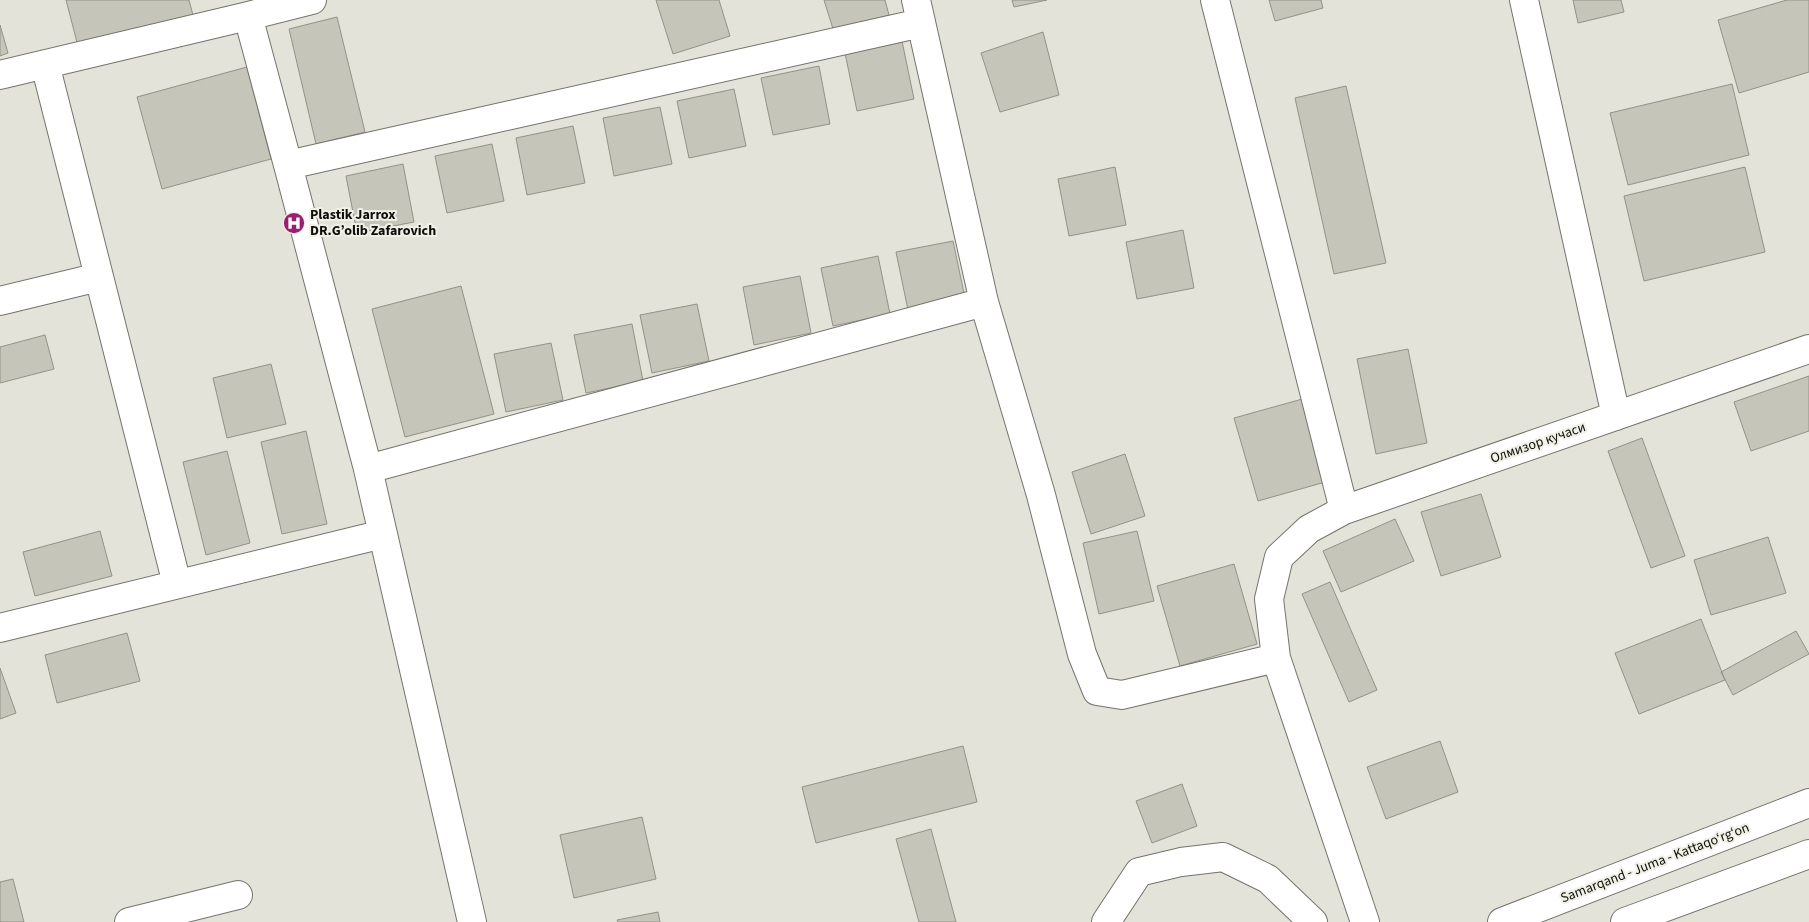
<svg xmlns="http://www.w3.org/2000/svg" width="1809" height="922" font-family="'Source Sans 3',sans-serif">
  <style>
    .building { fill: #c5c5ba; stroke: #929289 }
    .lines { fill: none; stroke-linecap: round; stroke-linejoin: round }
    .minor-casing { stroke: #74746b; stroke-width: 30 }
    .major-casing { stroke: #74746b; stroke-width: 30 }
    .minor { stroke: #fff; stroke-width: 28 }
    .major { stroke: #fff; stroke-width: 28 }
    .labels { text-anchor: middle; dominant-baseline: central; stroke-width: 4; stroke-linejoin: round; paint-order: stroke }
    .poi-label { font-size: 14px; font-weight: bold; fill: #0e0e0a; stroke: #f0f0e6; text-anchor: start }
    .street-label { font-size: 14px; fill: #0e0e0a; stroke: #f0f0e6 }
  </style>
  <rect width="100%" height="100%" fill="#e3e3d9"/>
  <!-- building -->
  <path class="building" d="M 66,0 L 189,0 L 194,19 L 79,50 Z
    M 656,0 L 719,0 L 730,36 L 673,54 Z
    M 824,0 L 885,0 L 889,15 L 834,32 Z
    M 1012,0 L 1047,0 L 1014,7 Z
    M 1269,0 L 1321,0 L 1323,8 L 1275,21 Z
    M 1573,0 L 1621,0 L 1624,12 L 1578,23 Z
    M 1787,0 L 1809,0 L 1809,72 L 1739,93 L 1718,20 Z
    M 337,17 L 365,132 L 316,144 L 289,29 Z
    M 0,25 L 8,53 L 0,56 Z
    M 1043,32 L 1059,95 L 1000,112 L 981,53 Z
    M 902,41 L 914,99 L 857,111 L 845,53 Z
    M 819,66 L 830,124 L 773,135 L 761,78 Z
    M 247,67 L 271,159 L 162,189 L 137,97 Z
    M 1732,84 L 1749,155 L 1628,185 L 1610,113 Z
    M 1346,86 L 1386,263 L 1334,274 L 1295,98 Z
    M 734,89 L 746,146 L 689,158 L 677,101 Z
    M 660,107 L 672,164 L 614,176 L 603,118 Z
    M 573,126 L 585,183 L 527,195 L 516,138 Z
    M 492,144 L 504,201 L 447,213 L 435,156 Z
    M 403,164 L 414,222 L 357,233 L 346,176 Z
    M 1115,167 L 1126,225 L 1069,236 L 1058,179 Z
    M 1745,167 L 1765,252 L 1644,281 L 1624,196 Z
    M 1183,230 L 1194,288 L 1137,299 L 1126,242 Z
    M 953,241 L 965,298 L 908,310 L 896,252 Z
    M 878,256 L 890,314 L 833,326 L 821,268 Z
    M 800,276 L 811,333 L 754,345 L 743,287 Z
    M 461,286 L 494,414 L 405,437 L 372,309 Z
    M 697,304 L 709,361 L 652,373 L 640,315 Z
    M 632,324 L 643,381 L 586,393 L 574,335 Z
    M 45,335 L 54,369 L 0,383 L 0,347 Z
    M 551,343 L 563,400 L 506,412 L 494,354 Z
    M 1408,349 L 1427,443 L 1376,454 L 1357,359 Z
    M 271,364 L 286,424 L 227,438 L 213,378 Z
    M 1809,376 L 1809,431 L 1751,451 L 1734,402 Z
    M 1306,398 L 1329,481 L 1258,501 L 1234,418 Z
    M 306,431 L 327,524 L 282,534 L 261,442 Z
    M 1642,438 L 1685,556 L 1651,568 L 1608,451 Z
    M 227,451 L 250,543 L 206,555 L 183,462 Z
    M 1125,454 L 1145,516 L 1091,534 L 1072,472 Z
    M 1481,494 L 1501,557 L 1441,576 L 1421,512 Z
    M 1395,519 L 1414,561 L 1341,592 L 1323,551 Z
    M 100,531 L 112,576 L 35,596 L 23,552 Z
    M 1137,531 L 1154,601 L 1099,614 L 1083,543 Z
    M 1768,537 L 1786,593 L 1711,615 L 1694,560 Z
    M 1234,564 L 1257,644 L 1180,666 L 1157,586 Z
    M 1330,582 L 1377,690 L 1349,702 L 1302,594 Z
    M 1701,619 L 1725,680 L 1639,714 L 1615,653 Z
    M 1796,631 L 1809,654 L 1733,695 L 1721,672 Z
    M 127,633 L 140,681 L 57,703 L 45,655 Z
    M 0,668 L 16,713 L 0,719 Z
    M 1440,741 L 1458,792 L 1386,819 L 1367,767 Z
    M 963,746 L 977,802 L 816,843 L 802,787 Z
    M 1182,784 L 1197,826 L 1152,843 L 1136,801 Z
    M 642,817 L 656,879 L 574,898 L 560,835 Z
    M 931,829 L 956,922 L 919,922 L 896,839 Z
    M 13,879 L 24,922 L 0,922 L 0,882 Z
    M 658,912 L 660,922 L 618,922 L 617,920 Z"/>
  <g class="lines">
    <!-- minor casing -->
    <g class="minor-casing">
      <path id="minor" d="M 916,0 L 984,302 L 1041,495 L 1082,654 L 1097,691 L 1122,695 L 1276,658
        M 1215,0 L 1344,510
        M 1524,0 L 1616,416
        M 248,16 L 312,0
        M 45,64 L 177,584
        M 0,75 L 248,16 L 288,165
        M 0,301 L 99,277
        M 368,469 L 288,165 L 921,23
        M 0,628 L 383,534
        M 129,922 L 238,895
        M 472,922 L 368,469 L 984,302
        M 1106,922 L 1139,872 L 1181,862 L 1223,857 L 1268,879 L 1313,922
        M 1365,922 L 1276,658 L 1269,599 L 1279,557 L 1309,529 L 1344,510 L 1809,349"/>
    </g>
    <!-- major casing -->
    <g class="major-casing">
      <path id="major" d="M 1502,922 L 1809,803
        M 1625,922 L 1809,854"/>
    </g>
    <!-- minor -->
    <use href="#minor" class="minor"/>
    <!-- major -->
    <use href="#major" class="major"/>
  </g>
  <!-- icons -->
  <defs>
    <g id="hospital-disc" transform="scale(1.125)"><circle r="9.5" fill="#9c1d72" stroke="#f0f0e6"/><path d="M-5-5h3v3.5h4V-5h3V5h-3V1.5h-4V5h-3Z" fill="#fff"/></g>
  </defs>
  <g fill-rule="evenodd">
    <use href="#hospital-disc" x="294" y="223"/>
  </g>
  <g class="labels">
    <!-- poi labels -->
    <g class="poi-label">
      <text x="310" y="215">Plastik Jarrox<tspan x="310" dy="16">DR.G’olib Zafarovich</tspan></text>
    </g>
    <!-- street labels -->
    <g class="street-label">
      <text transform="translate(1538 443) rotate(-19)">Олмизор кучаси</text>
      <text transform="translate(1655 863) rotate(-21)">Samarqand - Juma - Kattaqo‘rg‘on</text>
    </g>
  </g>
</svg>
